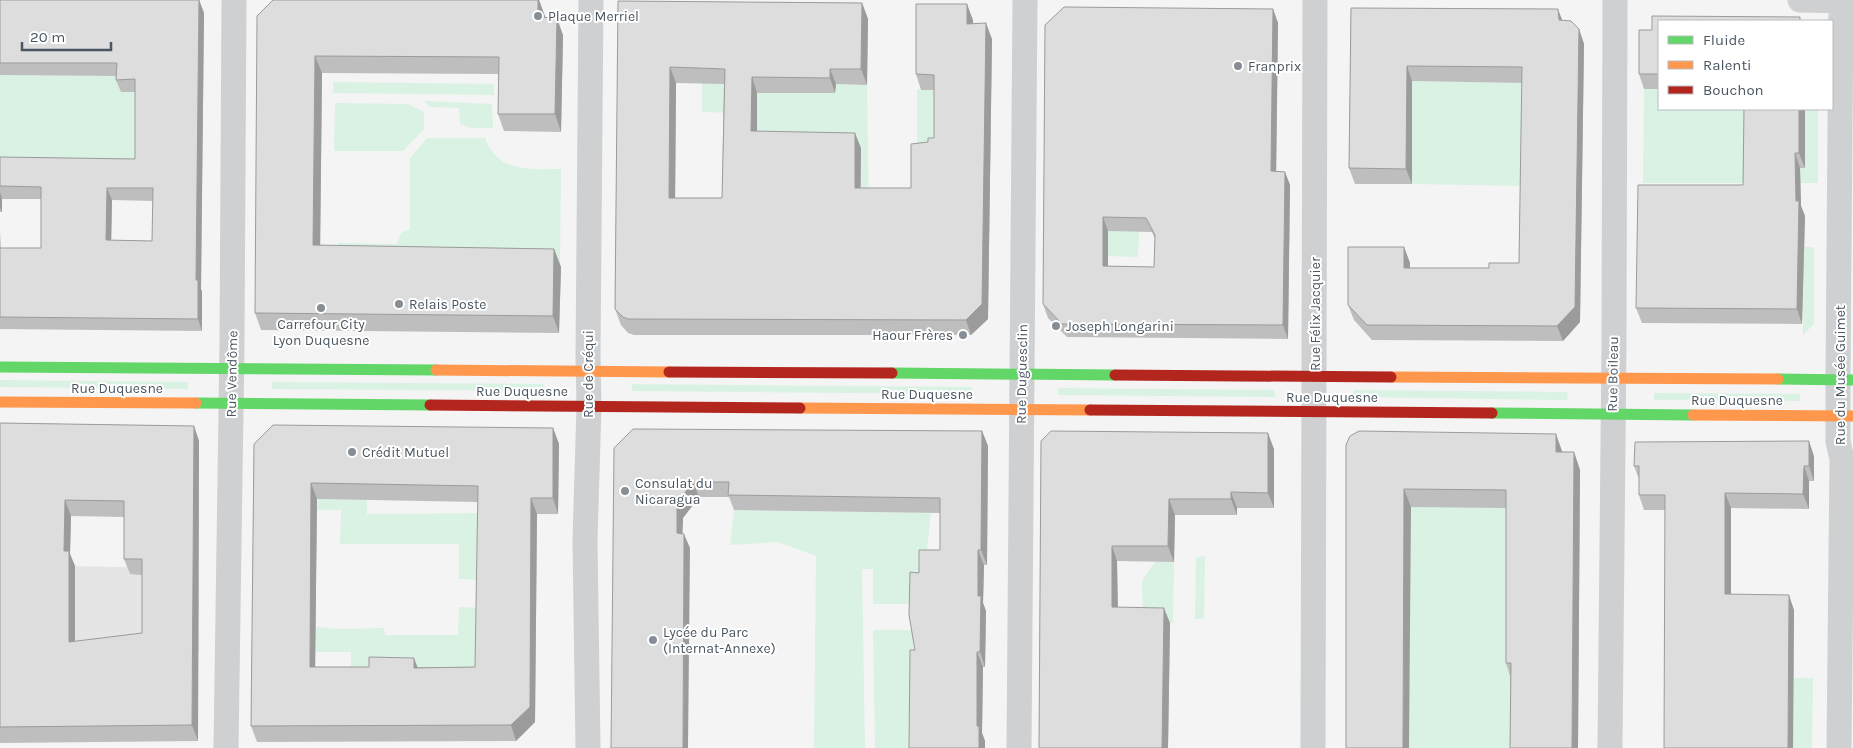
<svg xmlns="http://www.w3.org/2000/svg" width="1853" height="748" font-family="Karla,sans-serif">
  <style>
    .education { fill: #e6e5e6 }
    .green { fill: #d9f2e3 }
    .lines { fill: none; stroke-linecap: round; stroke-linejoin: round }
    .street { stroke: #ced0d2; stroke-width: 25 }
    .fast { stroke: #63d668; stroke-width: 11 }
    .slow { stroke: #ff974d; stroke-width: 11 }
    .jam { stroke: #b3261e; stroke-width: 11 }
    .wall { fill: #bebebf; fill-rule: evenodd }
    .shaded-wall { fill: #9b9b9b }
    .building { fill: #ddddde; stroke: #9b9b9b; fill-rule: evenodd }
    .poi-dot { fill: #868d94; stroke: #fff; stroke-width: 2 }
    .labels { text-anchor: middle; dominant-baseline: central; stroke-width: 4; stroke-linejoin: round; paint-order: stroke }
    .poi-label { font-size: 14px; fill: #4a5661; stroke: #fff; text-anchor: start }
    .street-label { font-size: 14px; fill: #4a5661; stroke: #fff }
  </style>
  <rect width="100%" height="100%" fill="#f4f4f4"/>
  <!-- education -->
  <path class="education" d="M 75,566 L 199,569 L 199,652 L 49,653 Z"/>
  <!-- green -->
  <path class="green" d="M 702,55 L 835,93 L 836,84 L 867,85 L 869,216 L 757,147 L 757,114 L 702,112 Z
    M 0,75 L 121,76 L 140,92 L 140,172 L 0,170 Z
    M 1412,81 L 1528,83 L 1527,186 L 1412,184 Z
    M 333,82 L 494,84 L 494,95 L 333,93 Z
    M 917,89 L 940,90 L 939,154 L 917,159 Z
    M 1644,89 L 1659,89 L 1659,109 L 1818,109 L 1818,183 L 1643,183 Z
    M 423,101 L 492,104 L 493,128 L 471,128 L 460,124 L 459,108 L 430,107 Z
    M 335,103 L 408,104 L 424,112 L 424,129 L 403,151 L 334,151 Z
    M 427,138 L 485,138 C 498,173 529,169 561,169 L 560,267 L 338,263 L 338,243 L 397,244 L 401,233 L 410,229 L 410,158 Z
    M 1106,219 L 1139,232 L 1138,257 L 1106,256 Z
    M 1802,247 L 1814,247 L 1814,324 L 1803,335 Z
    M 0,380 L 188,382 L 188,389 L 0,387 Z
    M 272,382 L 544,384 L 544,391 L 272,389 Z
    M 632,384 L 972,387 L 972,394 L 632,391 Z
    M 1058,388 L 1275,390 L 1275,397 L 1058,395 Z
    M 1354,390 L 1568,392 L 1567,400 L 1353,397 Z
    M 1654,393 L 1800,394 L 1800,401 L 1654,400 Z
    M 318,499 L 367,500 L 367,514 L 484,513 L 483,580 L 459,579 L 459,544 L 340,544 L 341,510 L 317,510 Z
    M 1409,503 L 1525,508 L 1516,748 L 1409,748 Z
    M 734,510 L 931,513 L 925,565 L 915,604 L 873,604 L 873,569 L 862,569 L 865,748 L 814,748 L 816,556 L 778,542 L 730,545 Z
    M 1205,556 L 1204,619 L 1195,619 L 1196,557 Z
    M 1155,562 L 1174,562 L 1173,623 L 1143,623 L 1142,581 Z
    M 459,607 L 483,608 L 482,674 L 351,689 L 351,652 L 316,652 L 316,627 L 340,629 L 384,628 L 385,635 L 458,635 Z
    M 873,630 L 914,630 L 916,748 L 875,748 Z
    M 1794,678 L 1813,678 L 1812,748 L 1793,748 Z"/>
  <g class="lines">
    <!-- street -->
    <path class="street" d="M 1800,0 L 1853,1
      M 226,748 L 232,342 L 234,0
      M 588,748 L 585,540 L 589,406 L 588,356 L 591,0
      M 1019,748 L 1025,0
      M 1313,748 L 1315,0
      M 1610,748 L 1614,342 L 1615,0
      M 1839,748 L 1842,459 L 1838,442 L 1838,380 L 1841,1"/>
    <!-- fast -->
    <path class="fast" d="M 0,367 L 436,370
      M 892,373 L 1115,375
      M 1778,379 L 1853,380
      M 196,403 L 430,405
      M 1492,413 L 1693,415"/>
    <!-- slow -->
    <path class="slow" d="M 436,370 L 669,372
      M 1391,377 L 1778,379
      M 0,402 L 196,403
      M 800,408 L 1090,410
      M 1693,415 L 1853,416"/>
    <!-- jam -->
    <path class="jam" d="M 669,372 L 892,373
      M 1115,375 L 1391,377
      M 430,405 L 800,408
      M 1090,410 L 1492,413"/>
  </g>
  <!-- wall -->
  <path class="wall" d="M 0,0 L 199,0 L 204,13 L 201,289 L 202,292 L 202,331 L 0,329 L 0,232 L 1,248 L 41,248 L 41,199 L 2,199 L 2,212 L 0,212 L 0,157 L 135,159 L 135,92 L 121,92 L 116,80 L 117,76 L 0,75 ZM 112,200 L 153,201 L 152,241 L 111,240 Z
    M 273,0 L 539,0 L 545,17 L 563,35 L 561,132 L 504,131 L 498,114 L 498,74 L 322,73 L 320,245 L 554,249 L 561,267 L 559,333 L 261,330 L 255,313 Z
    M 618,1 L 862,3 L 868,19 L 867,85 L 836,84 L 835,93 L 757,93 L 757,131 L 861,148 L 861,188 L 911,188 L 928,142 L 934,138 L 934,90 L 921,90 L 916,74 L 973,20 L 973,23 L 992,39 L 988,319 L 971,335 L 634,335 L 628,333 L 621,325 L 615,309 ZM 676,83 L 724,84 L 722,198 L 675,198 Z
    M 1351,8 L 1562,21 L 1579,29 L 1584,44 L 1580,322 L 1563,341 L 1372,340 L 1354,320 L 1348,305 L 1404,247 L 1410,263 L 1410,268 L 1489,268 L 1519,263 L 1522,83 L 1412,81 L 1412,184 L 1355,184 L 1349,168 Z
    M 1273,9 L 1278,23 L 1276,171 L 1285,172 L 1290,185 L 1288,339 L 1067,337 L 1048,318 L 1043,304 L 1045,25 ZM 1108,231 L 1152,232 L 1155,239 L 1154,267 L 1108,266 Z
    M 1659,21 L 1659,89 L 1644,89 L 1639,74 L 1652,30 Z
    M 1744,109 L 1805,109 L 1805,168 L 1800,168 L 1801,206 L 1805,216 L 1802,324 L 1642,323 L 1636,308 L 1743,185 Z
    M 0,423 L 194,426 L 199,441 L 198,741 L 0,743 ZM 71,516 L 124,517 L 124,559 L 130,574 L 142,575 L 142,633 L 75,642 L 75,566 L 70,554 Z
    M 553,428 L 559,444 L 558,514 L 537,514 L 535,722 L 516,741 L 257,742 L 251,726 L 254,444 ZM 317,499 L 478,502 L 475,667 L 315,667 Z
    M 982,431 L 988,446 L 987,565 L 984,565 L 983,603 L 986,611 L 985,667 L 983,667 L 982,733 L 985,741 L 985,748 L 909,748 L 919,573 L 940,550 L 940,513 L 734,510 L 729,497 L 699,497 L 683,518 L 682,534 L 690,548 L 614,448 Z
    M 1041,441 L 1274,449 L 1274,508 L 1237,508 L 1237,515 L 1175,515 L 1174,562 L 1117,561 L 1118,607 L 1170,623 L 1168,748 L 1039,748 Z
    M 1346,445 L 1574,452 L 1580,470 L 1578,748 L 1510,748 L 1510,676 L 1506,663 L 1506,508 L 1411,507 Z
    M 1814,456 L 1814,481 L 1809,481 L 1809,509 L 1731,508 L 1731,594 L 1794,610 L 1793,748 L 1665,510 L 1644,510 L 1639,495 L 1639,479 L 1634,466 Z"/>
  <!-- shaded-wall -->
  <path class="shaded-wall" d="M 199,0 L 204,13 L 201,289 L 202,292 L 202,331 L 198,319 L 196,280 Z
    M 538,0 L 539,0 L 545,16 L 544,34 L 538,17 Z
    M 862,3 L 868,19 L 867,85 L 861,69 Z
    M 967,4 L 973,20 L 973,39 L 967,24 Z
    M 1273,9 L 1278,23 L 1276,185 L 1271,171 Z
    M 1558,9 L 1564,25 L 1559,20 Z
    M 557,18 L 563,35 L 561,132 L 555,114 Z
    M 986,23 L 992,39 L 988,319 L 971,335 L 966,320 Z
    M 1579,29 L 1584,44 L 1580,322 L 1563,341 L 1557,326 Z
    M 315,56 L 322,73 L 320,262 L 313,245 Z
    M 1407,66 L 1412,81 L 1412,184 L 1406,169 Z
    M 670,67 L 676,83 L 675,213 L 669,198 Z
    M 830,69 L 836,84 L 835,93 L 830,78 Z
    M 752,77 L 757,93 L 757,147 L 751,131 Z
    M 1799,109 L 1805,109 L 1805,168 L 1799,153 Z
    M 855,133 L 861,148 L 860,204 L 855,188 Z
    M 1795,153 L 1800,168 L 1801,206 L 1805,216 L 1802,324 L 1797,309 L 1796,201 Z
    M 1285,172 L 1290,185 L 1288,339 L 1283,325 Z
    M 107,188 L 112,200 L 111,252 L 106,240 Z
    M 0,192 L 2,199 L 2,212 L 0,208 Z
    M 1103,217 L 1108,231 L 1108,280 L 1103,266 Z
    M 1404,247 L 1410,263 L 1409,283 L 1404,268 Z
    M 554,249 L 561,267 L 559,333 L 553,316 Z
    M 194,426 L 199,441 L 198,741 L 192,725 Z
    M 553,428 L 559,444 L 558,514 L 553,498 Z
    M 982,431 L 988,446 L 987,565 L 981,550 Z
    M 1268,433 L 1274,449 L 1274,508 L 1268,493 Z
    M 1556,434 L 1562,451 L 1562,470 L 1556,452 Z
    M 1809,441 L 1814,456 L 1814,481 L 1809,466 Z
    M 1574,452 L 1580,470 L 1578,748 L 1572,748 Z
    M 1804,466 L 1809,481 L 1809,509 L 1803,494 Z
    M 693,482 L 699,497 L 683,518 L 682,548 L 677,533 L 677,503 Z
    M 311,483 L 317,499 L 315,683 L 310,667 Z
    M 1404,489 L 1411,507 L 1409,748 L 1403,748 Z
    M 1231,492 L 1237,508 L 1237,515 L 1231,499 Z
    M 1725,493 L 1731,508 L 1731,609 L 1725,594 Z
    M 531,498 L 537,514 L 535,722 L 516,741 L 511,725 Z
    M 1169,499 L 1175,515 L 1174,562 L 1168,546 Z
    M 65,500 L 71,516 L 70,554 L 75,566 L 75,658 L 69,642 L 64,551 Z
    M 684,534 L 690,548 L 688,748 L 683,748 Z
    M 1112,546 L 1117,561 L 1118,623 L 1112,607 Z
    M 978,550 L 984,565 L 983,603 L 986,611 L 985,667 L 980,652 L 978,596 Z
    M 1789,595 L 1794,610 L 1793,748 L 1788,748 Z
    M 1164,608 L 1170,623 L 1168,748 L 1162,748 Z
    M 977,652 L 983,667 L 982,733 L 985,741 L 985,748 L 979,748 L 977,726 Z
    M 414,658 L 420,674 L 414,668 Z"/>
  <!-- building -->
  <path class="building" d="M 0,0 L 199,0 L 196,280 L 198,280 L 198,319 L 0,317 L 0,248 L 41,248 L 41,187 L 0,186 L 0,157 L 135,159 L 135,79 L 116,80 L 117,63 L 0,63 ZM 107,188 L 153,188 L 152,241 L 106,240 Z
    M 273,0 L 538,0 L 538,17 L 557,18 L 555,114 L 498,114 L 499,57 L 315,56 L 313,245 L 554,249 L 553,316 L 255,313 L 257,16 Z
    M 618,1 L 862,3 L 861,69 L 830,69 L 830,78 L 752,77 L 751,131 L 855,133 L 855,188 L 911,188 L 911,144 L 928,142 L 928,138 L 934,138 L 934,75 L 916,74 L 916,4 L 967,4 L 967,24 L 986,23 L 982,304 L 966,320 L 628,319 L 623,317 L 615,309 ZM 670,67 L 725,69 L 722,198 L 669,198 Z
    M 1064,7 L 1273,9 L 1271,171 L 1285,172 L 1283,325 L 1062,324 L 1043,304 L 1045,25 ZM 1103,217 L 1146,218 L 1155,235 L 1154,267 L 1103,266 Z
    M 1351,8 L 1558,9 L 1559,20 L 1571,21 L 1579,29 L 1575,307 L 1557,326 L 1367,325 L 1348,305 L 1348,247 L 1404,247 L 1404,268 L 1489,268 L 1489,263 L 1519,263 L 1522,67 L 1407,66 L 1406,169 L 1349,168 Z
    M 1652,16 L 1800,17 L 1800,21 L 1659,21 L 1659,74 L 1639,74 L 1639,30 L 1652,30 Z
    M 1744,109 L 1799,109 L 1799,153 L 1795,153 L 1796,201 L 1799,201 L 1797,309 L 1636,308 L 1638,185 L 1743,185 Z
    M 0,423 L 194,426 L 192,725 L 0,727 ZM 65,500 L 124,501 L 124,559 L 142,559 L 142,633 L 69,642 L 69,551 L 64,551 Z
    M 273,425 L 553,428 L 553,498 L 531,498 L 530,707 L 511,725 L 251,726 L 254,444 ZM 311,483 L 478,486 L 475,667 L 414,668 L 414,658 L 369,657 L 369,667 L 310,667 Z
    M 633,429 L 982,431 L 981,550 L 978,550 L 978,596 L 981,596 L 980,652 L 977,652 L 977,726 L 979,726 L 979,748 L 909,748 L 910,650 L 915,650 L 909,615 L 910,572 L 919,573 L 919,550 L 940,550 L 940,498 L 728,495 L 729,482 L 693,482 L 677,503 L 677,533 L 684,534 L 683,748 L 611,748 L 614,448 Z
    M 1051,431 L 1268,433 L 1268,493 L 1231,492 L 1231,499 L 1169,499 L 1168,546 L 1112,546 L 1112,607 L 1164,608 L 1162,748 L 1039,748 L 1041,441 Z
    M 1359,431 L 1556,434 L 1556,452 L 1574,452 L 1572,748 L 1510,748 L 1511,663 L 1506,663 L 1506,490 L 1404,489 L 1403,748 L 1346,748 L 1346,445 L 1350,436 Z
    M 1809,441 L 1809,466 L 1804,466 L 1803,494 L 1725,493 L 1725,594 L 1789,595 L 1788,748 L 1664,748 L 1665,495 L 1639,495 L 1639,466 L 1634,466 L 1635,442 Z"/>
  <!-- markers -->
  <g class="poi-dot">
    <circle cx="538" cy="16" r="5"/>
    <circle cx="1238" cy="66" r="5"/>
    <circle cx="399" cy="304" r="5"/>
    <circle cx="321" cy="308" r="5"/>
    <circle cx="1056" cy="326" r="5"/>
    <circle cx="963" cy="335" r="5"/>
    <circle cx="352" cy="452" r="5"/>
    <circle cx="625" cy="491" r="5"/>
    <circle cx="653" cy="640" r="5"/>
  </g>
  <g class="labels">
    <!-- poi labels -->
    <g class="poi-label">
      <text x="548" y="16">Plaque Merriel</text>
      <text x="1248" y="66">Franprix</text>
      <text x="409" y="304">Relais Poste</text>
      <text x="321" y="324" text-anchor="middle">Carrefour City<tspan x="321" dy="16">Lyon Duquesne</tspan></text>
      <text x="1066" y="326">Joseph Longarini</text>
      <text x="953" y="335" text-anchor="end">Haour Frères</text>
      <text x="362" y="452">Crédit Mutuel</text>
      <text x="635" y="483">Consulat du<tspan x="635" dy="16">Nicaragua</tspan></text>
      <text x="663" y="632">Lycée du Parc<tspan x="663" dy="16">(Internat-Annexe)</tspan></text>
    </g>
    <!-- street labels -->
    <g class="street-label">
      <text transform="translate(1315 314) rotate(-90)">Rue Félix Jacquier</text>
      <text transform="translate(232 374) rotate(-89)">Rue Vendôme</text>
      <text transform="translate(588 374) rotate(-90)">Rue de Créqui</text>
      <text transform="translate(1022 374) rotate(-89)">Rue Duguesclin</text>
      <text transform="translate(1613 374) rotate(-89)">Rue Boileau</text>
      <text transform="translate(1840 375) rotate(-90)">Rue du Musée Guimet</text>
      <text x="117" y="388">Rue Duquesne</text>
      <text x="522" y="391">Rue Duquesne</text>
      <text x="927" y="394">Rue Duquesne</text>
      <text x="1332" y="397">Rue Duquesne</text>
      <text x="1737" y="400">Rue Duquesne</text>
    </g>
  </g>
  <!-- legend -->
  <rect x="1658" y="20" width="175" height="90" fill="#ffffff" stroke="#b7bbc0"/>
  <rect x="1668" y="36" width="25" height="8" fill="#63d668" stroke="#b7bbc0"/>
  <text x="1703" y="45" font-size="15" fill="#4a5661">Fluide</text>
  <rect x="1668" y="61" width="25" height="8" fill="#ff974d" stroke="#b7bbc0"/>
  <text x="1703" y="70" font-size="15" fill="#4a5661">Ralenti</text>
  <rect x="1668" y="86" width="25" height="8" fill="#b3261e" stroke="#b7bbc0"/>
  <text x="1703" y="95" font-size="15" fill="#4a5661">Bouchon</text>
  <!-- scale -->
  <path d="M22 42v8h89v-8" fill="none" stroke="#4a5661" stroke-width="2.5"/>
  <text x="30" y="42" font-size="15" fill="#4a5661" stroke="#ffffff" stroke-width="4" paint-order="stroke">20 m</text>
</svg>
